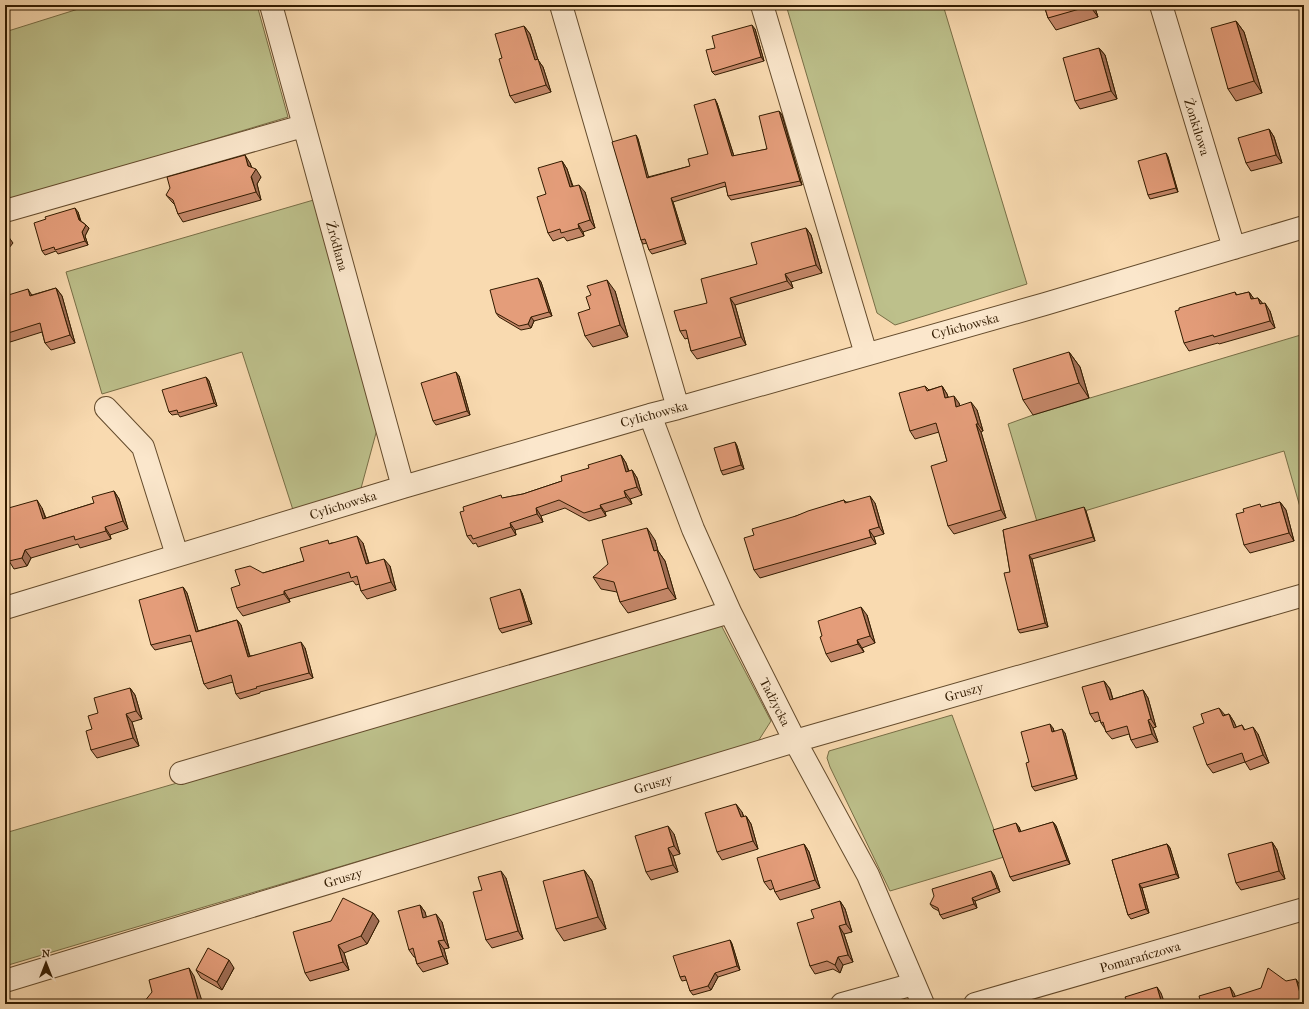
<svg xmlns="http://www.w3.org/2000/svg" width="1309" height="1009" font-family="'IM FELL French Canon',serif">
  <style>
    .green { fill: #bdc08b; stroke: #786e46 }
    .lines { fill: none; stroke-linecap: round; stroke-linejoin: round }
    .minor-casing { stroke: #644b2c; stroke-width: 24 }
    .minor { stroke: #fbe7cc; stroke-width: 22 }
    .wall { fill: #c48769; stroke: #321b00 }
    .shaded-wall { fill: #a06e55; stroke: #321b00 }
    .building { fill: #e49d7a; stroke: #321b00 }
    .labels { text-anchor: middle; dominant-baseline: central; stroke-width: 3.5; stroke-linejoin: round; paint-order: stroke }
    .street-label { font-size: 13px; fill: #321b00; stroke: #fbe7cc }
  </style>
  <rect width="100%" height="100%" fill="#f9dab0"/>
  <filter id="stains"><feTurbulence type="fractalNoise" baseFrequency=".005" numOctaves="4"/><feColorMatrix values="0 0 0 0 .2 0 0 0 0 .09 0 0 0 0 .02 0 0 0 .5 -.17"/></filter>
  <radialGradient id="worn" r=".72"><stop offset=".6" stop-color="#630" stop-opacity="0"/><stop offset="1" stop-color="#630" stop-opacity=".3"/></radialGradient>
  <!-- green -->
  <path class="green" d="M 5,5 L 25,5 L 5,11 Z
    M 91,5 L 257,5 L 288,117 L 5,202 L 5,32 Z
    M 786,5 L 943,5 L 1027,284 L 895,325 L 877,313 Z
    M 317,199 L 379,422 L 360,492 L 294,513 L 242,352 L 102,394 L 66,272 Z
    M 1304,334 L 1304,521 L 1284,451 L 1038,525 L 1008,424 L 1033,415 Z
    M 721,625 L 771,721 L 757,743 L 5,966 L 5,833 Z
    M 952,715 L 1004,857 L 890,891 L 830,767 L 827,758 L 829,751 Z"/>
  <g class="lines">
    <!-- minor casing -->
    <g class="minor-casing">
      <path id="minor" d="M 271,5 L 403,487
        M 561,5 L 678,408
        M 762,5 L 866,354
        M 1161,5 L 1234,248
        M 5,211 L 303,126
        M 106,408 L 143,447 L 177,555
        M 650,415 L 693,529 L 730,612 L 795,741 L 868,875 L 923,1004
        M 5,608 L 403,487 L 650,415 L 678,408 L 1045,304 L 1304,227
        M 181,773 L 730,612
        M 5,981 L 795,741 L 1304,595
        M 842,1004 L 914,984
        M 975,1004 L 1304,909"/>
    </g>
    <!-- minor -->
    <use href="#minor" class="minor"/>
  </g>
  <!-- wall -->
  <path class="wall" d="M 1044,5 L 1094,5 L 1098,17 L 1056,30 L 1048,18 Z
    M 1236,21 L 1244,32 L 1262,93 L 1236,101 L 1228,89 Z
    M 524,26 L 530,34 L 538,60 L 543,67 L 551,92 L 515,103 L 510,96 L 502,58 Z
    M 755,29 L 764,61 L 715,75 L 712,72 L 715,48 Z
    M 1099,48 L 1105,55 L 1117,99 L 1080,109 L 1075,101 Z
    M 717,103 L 734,156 L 767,149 L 779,111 L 782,115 L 802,185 L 731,200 L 728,196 L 726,186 L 673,202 L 686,244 L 652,254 L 649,250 L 647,243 L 643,244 L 641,240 L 636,135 L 638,139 L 648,177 L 690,166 L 708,154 Z
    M 1269,129 L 1274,137 L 1282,163 L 1251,171 L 1246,163 Z
    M 1166,153 L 1168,157 L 1178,192 L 1150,199 L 1148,195 Z
    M 562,161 L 567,169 L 573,186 L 585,192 L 595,228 L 583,232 L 584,236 L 567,241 L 564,237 L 553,241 L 548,233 L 546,194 Z
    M 250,163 L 252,168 L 261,177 L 257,184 L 261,200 L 183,222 L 178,214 L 175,205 L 172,202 L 166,195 Z
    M 78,212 L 81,221 L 86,225 L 89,228 L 85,236 L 88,245 L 58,254 L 56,251 L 45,255 L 42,251 Z
    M 806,228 L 811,235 L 822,273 L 791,282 L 793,288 L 735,305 L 746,345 L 697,359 L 691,351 L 688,338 L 685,339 L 680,331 L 707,303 L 757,264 Z
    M 538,278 L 541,282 L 552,316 L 534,321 L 531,328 L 521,330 L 499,317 L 496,313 Z
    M 56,288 L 62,296 L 75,343 L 51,350 L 45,343 L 42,332 L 7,343 L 5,340 L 5,296 L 32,295 Z
    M 615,291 L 628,337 L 593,347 L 585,336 L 590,309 Z
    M 1235,292 L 1237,295 L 1249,292 L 1254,299 L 1258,298 L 1263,304 L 1270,311 L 1275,328 L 1219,344 L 1218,343 L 1189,351 L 1184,343 Z
    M 1069,352 L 1080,367 L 1089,398 L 1033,415 L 1023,400 Z
    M 459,376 L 470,415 L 436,425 L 433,421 Z
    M 206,377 L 209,381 L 217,406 L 180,417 L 178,414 L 172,415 L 169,412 Z
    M 925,386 L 929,390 L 942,386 L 947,394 L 948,397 L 959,403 L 959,406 L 977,410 L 983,431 L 981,432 L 1006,518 L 954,534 L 948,526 L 947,461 L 939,432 L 915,439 L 910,431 Z
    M 735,442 L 737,446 L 744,469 L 723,475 L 721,471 Z
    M 621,455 L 626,463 L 629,471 L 632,470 L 637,478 L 642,495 L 630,499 L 632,504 L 605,512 L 606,516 L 589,521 L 565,508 L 541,516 L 543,522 L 515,530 L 516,535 L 478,547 L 476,543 L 473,544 L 467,536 L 503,498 L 523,494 L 562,481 L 589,468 Z
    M 114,491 L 119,499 L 128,529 L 110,535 L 111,539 L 80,548 L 78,544 L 31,558 L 27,566 L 14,569 L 9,561 L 42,508 L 46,518 L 94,503 Z
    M 844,500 L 846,502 L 875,503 L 884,534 L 874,537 L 876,544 L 760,578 L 754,570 L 754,535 L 796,516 Z
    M 1280,502 L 1286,510 L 1294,541 L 1250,553 L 1244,545 L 1262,507 Z
    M 1086,511 L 1095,541 L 1032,559 L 1048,627 L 1020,633 L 1018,630 L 1010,572 L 1003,530 Z
    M 655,540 L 658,551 L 665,561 L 676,599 L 628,613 L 620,602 L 617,592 L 601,589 L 593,577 Z
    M 331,543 L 363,543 L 369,563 L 390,566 L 396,590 L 367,599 L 361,591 L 359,584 L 356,585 L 353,581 L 289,599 L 290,602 L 243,616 L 237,608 L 240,585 L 263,573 L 304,561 Z
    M 183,587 L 187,593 L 198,631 L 237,620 L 241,625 L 250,656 L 305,648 L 313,678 L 260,692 L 260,693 L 240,699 L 236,694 L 233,682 L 208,689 L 204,684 L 192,641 L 155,650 L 151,645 Z
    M 522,593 L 532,624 L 502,633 L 499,629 Z
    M 867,615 L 875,643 L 862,648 L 864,652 L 831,662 L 826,654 Z
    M 1104,681 L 1110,689 L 1113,699 L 1143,690 L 1148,698 L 1156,727 L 1153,728 L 1158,742 L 1136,748 L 1131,740 L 1129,734 L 1112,739 L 1106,732 L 1105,729 L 1101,723 L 1101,720 L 1095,722 L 1090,714 Z
    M 130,688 L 135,695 L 142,719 L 132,722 L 139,746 L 97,758 L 91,750 L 98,713 Z
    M 5,694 L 8,703 L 5,704 Z
    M 1229,714 L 1234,722 L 1236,727 L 1242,725 L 1245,730 L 1258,734 L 1269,763 L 1250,770 L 1245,762 L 1213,773 L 1207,765 L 1225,715 Z
    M 1053,728 L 1054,731 L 1065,733 L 1077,779 L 1035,791 L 1032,787 L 1029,762 Z
    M 742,812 L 744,817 L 746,816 L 751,824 L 758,849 L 722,860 L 717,852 Z
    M 1053,822 L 1056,826 L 1070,864 L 1013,881 L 1010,877 L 1019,827 L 1021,832 Z
    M 674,834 L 680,854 L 673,856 L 678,872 L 651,880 L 646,872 Z
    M 1272,842 L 1277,850 L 1285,879 L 1241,890 L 1236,883 Z
    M 804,844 L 809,852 L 820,888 L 780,900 L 775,892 L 774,888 L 770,890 L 764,882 Z
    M 1167,844 L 1170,848 L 1179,878 L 1142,888 L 1149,913 L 1131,919 L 1128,915 L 1112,860 Z
    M 584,870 L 592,881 L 606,929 L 564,941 L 556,929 Z
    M 994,875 L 1000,892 L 975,901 L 977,908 L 943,919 L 940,915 L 939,911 L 933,908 L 930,904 Z
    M 506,878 L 523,939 L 492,948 L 486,940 L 482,890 Z
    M 840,901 L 845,909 L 852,932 L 844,934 L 853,962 L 843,965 L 840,973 L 833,969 L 815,974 L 810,966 L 814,918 Z
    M 420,905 L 425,912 L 426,917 L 442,922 L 449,948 L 444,949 L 448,964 L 423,972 L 417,964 L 415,957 L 414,957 L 409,950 Z
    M 373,913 L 379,921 L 367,944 L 344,953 L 349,970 L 310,981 L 305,973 Z
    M 730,940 L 732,944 L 740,970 L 718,977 L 711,990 L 693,995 L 690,991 L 687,980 L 682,981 L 680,977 Z
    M 234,968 L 222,990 L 201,978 L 196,970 Z"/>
  <!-- shaded-wall -->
  <path class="shaded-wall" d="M 1089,5 L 1094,5 L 1098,17 L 1090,6 Z
    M 1236,21 L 1244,32 L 1262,93 L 1254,81 Z
    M 752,25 L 755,29 L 764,61 L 761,57 Z
    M 524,26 L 530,34 L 538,60 L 543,67 L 551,92 L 546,85 L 535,60 Z
    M 1099,48 L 1105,55 L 1117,99 L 1111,91 Z
    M 715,99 L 717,103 L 735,160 L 732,156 Z
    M 779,111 L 782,115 L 802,185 L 800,181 Z
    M 1269,129 L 1274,137 L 1282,163 L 1276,155 Z
    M 636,135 L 638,139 L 650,182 L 647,178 Z
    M 1166,153 L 1168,157 L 1178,192 L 1176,188 Z
    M 245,155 L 250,163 L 253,173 L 256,169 L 261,177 L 257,184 L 261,200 L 256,192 Z
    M 562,161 L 567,169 L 575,195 L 570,187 Z
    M 579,185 L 585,192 L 595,228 L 590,220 Z
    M 671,198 L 673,202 L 686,244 L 683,240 Z
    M 75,208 L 78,212 L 81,224 L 79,220 Z
    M 578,224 L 583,232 L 584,236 L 579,228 Z
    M 86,225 L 89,228 L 85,236 L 88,245 L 85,241 L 82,232 Z
    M 806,228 L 811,235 L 822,273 L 816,265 Z
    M 8,236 L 13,243 L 5,253 L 5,240 Z
    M 785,274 L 791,282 L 793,288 L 787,281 Z
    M 538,278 L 541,282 L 552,316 L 549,312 Z
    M 607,280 L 615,291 L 628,337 L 620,325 Z
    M 56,288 L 62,296 L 75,343 L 70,335 Z
    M 28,289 L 33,297 L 30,296 Z
    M 1249,292 L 1254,299 L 1251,299 Z
    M 730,298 L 735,305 L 746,345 L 741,337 Z
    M 1258,298 L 1264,305 L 1260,304 Z
    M 1265,303 L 1270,311 L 1275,328 L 1270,321 Z
    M 531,317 L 534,321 L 531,328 L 528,324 Z
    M 1069,352 L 1080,367 L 1089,398 L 1079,383 Z
    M 456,372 L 459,376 L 470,415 L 467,411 Z
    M 206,377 L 209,381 L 217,406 L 214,403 Z
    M 942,386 L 947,394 L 951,406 L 945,398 Z
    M 954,396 L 959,403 L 962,414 L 956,407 Z
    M 971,402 L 977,410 L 983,431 L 978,424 Z
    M 976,424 L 981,432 L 1006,518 L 1001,510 Z
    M 735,442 L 737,446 L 744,469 L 741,465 Z
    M 621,455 L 626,463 L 631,480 L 626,472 Z
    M 632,470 L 637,478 L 642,495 L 637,487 Z
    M 114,491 L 119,499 L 128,529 L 123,521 Z
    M 624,491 L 630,499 L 632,504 L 626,497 Z
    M 870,496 L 875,503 L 884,534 L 879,527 Z
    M 37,500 L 42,508 L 48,527 L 43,519 Z
    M 1280,502 L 1286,510 L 1294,541 L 1289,533 Z
    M 600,505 L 605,512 L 606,516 L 601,508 Z
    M 1084,507 L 1086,511 L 1095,541 L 1093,537 Z
    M 536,508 L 541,516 L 543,522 L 537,514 Z
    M 510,523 L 515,530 L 516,535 L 511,527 Z
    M 105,527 L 110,535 L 111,539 L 106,531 Z
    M 647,528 L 655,540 L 658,551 L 665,561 L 676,599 L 668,588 L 654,551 Z
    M 869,530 L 874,537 L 876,544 L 871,537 Z
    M 357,536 L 363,543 L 371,572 L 366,564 Z
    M 25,550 L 31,558 L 27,566 L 22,558 Z
    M 1029,555 L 1032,559 L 1048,627 L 1045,623 Z
    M 384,559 L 390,566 L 396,590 L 391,582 Z
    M 183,587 L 187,593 L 200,637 L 196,632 Z
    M 520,589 L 522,593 L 532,624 L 529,621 Z
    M 284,591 L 289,599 L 290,602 L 284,594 Z
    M 861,607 L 867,615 L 875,643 L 870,636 Z
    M 237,620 L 241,625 L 251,662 L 248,657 Z
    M 857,640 L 862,648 L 864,652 L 858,644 Z
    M 301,642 L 305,648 L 313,678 L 309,673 Z
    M 1104,681 L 1110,689 L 1115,708 L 1110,700 Z
    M 130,688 L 135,695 L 142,719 L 136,711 Z
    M 1143,690 L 1148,698 L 1156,727 L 1151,719 Z
    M 5,694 L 8,703 L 5,699 Z
    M 1219,708 L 1225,715 L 1223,716 Z
    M 126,714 L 132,722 L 139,746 L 133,738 Z
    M 1229,714 L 1234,722 L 1240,735 L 1234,728 Z
    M 1148,720 L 1153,728 L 1158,742 L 1152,734 Z
    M 1050,724 L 1053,728 L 1055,735 L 1052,732 Z
    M 1253,727 L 1258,734 L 1269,763 L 1263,755 Z
    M 1062,729 L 1065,733 L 1077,779 L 1075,775 Z
    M 736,804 L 742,812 L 746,825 L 741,817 Z
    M 746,816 L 751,824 L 758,849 L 753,841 Z
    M 1053,822 L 1056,826 L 1070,864 L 1067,860 Z
    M 1016,823 L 1019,827 L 1022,836 L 1019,832 Z
    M 668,826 L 674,834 L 680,854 L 674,846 Z
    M 1272,842 L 1277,850 L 1285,879 L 1279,871 Z
    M 804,844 L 809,852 L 820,888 L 815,880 Z
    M 1167,844 L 1170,848 L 1179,878 L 1176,874 Z
    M 668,848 L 673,856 L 678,872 L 673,865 Z
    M 584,870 L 592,881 L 606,929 L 598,917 Z
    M 501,871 L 506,878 L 523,939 L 518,931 Z
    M 991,871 L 994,875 L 1000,892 L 997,888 Z
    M 1139,884 L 1142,888 L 1149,913 L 1146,909 Z
    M 972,898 L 975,901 L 977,908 L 974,904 Z
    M 840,901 L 845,909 L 852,932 L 846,924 Z
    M 420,905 L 425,912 L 429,926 L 423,918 Z
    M 373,913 L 379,921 L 367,944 L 361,936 Z
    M 436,914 L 442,922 L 449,948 L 444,940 Z
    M 839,926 L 844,934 L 853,962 L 848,955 Z
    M 730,940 L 732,944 L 740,970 L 737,966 Z
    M 438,941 L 444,949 L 448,964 L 443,956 Z
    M 338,945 L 344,953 L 349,970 L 343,962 Z
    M 838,957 L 843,965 L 840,973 L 835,965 Z
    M 229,960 L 234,968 L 222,990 L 217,982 Z
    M 189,968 L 194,976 L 203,1004 L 199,1004 Z
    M 715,973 L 718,977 L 711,990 L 708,986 Z
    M 1296,979 L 1300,985 L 1304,998 L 1304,1004 L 1303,1004 Z
    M 1157,987 L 1161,993 L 1165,1004 L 1162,1004 Z
    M 1230,987 L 1234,993 L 1238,1003 L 1233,997 Z"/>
  <!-- building -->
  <path class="building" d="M 1044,5 L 1089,5 L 1090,6 L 1048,18 Z
    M 1236,21 L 1254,81 L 1228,89 L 1211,28 Z
    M 752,25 L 761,57 L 712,72 L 706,50 L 715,48 L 712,36 Z
    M 524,26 L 535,60 L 538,59 L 546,85 L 510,96 L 499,59 L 502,58 L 495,34 Z
    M 1099,48 L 1111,91 L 1075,101 L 1063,58 Z
    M 715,99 L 732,156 L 767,149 L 759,116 L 779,111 L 800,181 L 728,196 L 725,182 L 671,198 L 683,240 L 649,250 L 645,239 L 641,240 L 612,142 L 636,135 L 647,178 L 690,166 L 688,159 L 708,154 L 694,105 Z
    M 1269,129 L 1276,155 L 1246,163 L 1238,138 Z
    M 1166,153 L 1176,188 L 1148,195 L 1138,161 Z
    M 245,155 L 248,166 L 256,169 L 251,177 L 256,192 L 178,214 L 173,200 L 166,195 L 170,188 L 167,177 Z
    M 562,161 L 570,187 L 579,185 L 590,220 L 578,224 L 579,228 L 561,233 L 560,229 L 548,233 L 537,197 L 546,194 L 538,168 Z
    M 75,208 L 79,220 L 86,225 L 82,232 L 85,241 L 55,250 L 54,247 L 42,251 L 34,223 L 46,219 L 45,217 Z
    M 806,228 L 816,265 L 785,274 L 787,281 L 730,298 L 741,337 L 691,351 L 686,330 L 680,331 L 674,311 L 707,303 L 701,279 L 757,264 L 751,243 Z
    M 5,236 L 8,236 L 5,240 Z
    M 538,278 L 549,312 L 531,317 L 528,324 L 519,326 L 496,313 L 490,290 Z
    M 607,280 L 620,325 L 585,336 L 578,313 L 590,309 L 586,297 L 591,295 L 587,286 Z
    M 56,288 L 70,335 L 45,343 L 40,323 L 5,334 L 5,296 L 28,289 L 30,296 Z
    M 1235,292 L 1236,295 L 1249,292 L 1251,299 L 1258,298 L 1260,304 L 1265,303 L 1270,321 L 1214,337 L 1213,335 L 1184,343 L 1175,311 L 1179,310 L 1179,308 Z
    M 1069,352 L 1079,383 L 1023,400 L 1013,369 Z
    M 456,372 L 467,411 L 433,421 L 421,383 Z
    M 206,377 L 214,403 L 178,413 L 177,410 L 169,412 L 162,390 Z
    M 925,386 L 927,391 L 942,386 L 945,398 L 954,396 L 956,407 L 971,402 L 978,424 L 976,424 L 1001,510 L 948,526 L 931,466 L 947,461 L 936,423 L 910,431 L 899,393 Z
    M 735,442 L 741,465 L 721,471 L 714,448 Z
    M 621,455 L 626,472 L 632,470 L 637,487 L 624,491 L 626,497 L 600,505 L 601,508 L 584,513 L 559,500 L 536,508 L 537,514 L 510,523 L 511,527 L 473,539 L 471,535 L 467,536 L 460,512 L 464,511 L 463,507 L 501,495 L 502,498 L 523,494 L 562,481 L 561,476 L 589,468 L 588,465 Z
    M 114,491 L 123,521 L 105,527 L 106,531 L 75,540 L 74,536 L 25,550 L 22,558 L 9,561 L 5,548 L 5,509 L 37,500 L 43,519 L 94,503 L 92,497 Z
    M 870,496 L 879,527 L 869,530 L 871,537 L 754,570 L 744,538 L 754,535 L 752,529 L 796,516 L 808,511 L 844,500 L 845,503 Z
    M 1280,502 L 1289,533 L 1244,545 L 1236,514 L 1244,512 L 1243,509 L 1260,504 L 1261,507 Z
    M 1084,507 L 1093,537 L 1029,555 L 1045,623 L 1018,630 L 1004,573 L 1010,572 L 1003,530 Z
    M 647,528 L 654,551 L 657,550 L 668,588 L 620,602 L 614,582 L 593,577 L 608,564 L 602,540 Z
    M 357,536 L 366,564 L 384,559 L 391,582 L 361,591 L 357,576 L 351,578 L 349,572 L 284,591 L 284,594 L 237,608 L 231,588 L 240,585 L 235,570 L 250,566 L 263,573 L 304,561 L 300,548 L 328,540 L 329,544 Z
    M 183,587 L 196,632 L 237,620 L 248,657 L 301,642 L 309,673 L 256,687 L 257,688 L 236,694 L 231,675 L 204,684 L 190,635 L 151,645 L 139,600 Z
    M 520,589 L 529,621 L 499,629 L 490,598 Z
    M 861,607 L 870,636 L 857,640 L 858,644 L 826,654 L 820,637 L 822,636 L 818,621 Z
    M 1104,681 L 1110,700 L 1143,690 L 1151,719 L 1148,720 L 1152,734 L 1131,740 L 1127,726 L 1106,732 L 1103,722 L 1101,723 L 1098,712 L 1090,714 L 1082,687 Z
    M 130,688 L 136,711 L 126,714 L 133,738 L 91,750 L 86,731 L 92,729 L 88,716 L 98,713 L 94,698 Z
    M 1304,707 L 1304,718 L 1300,708 Z
    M 1219,708 L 1223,716 L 1229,714 L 1234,728 L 1242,725 L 1244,730 L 1253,727 L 1263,755 L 1245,762 L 1242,753 L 1207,765 L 1193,727 L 1204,723 L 1201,714 Z
    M 1050,724 L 1052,732 L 1062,729 L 1075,775 L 1032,787 L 1026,763 L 1029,762 L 1021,732 Z
    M 736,804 L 741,817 L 746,816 L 753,841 L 717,852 L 705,813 Z
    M 1053,822 L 1067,860 L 1010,877 L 993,830 L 1016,823 L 1019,832 Z
    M 668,826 L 674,846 L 668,848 L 673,865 L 646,872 L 635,836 Z
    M 1272,842 L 1279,871 L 1236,883 L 1228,854 Z
    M 804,844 L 815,880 L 775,892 L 771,880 L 764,882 L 757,858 Z
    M 1167,844 L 1176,874 L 1139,884 L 1146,909 L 1128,915 L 1112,860 Z
    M 584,870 L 598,917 L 556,929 L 543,881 Z
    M 501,871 L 518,931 L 486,940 L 473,892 L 482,890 L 478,877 Z
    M 991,871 L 997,888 L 972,898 L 974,904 L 940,915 L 938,908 L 930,904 L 934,896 L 932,889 Z
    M 343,898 L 373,913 L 361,936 L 338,945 L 343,962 L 305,973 L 293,932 L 331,921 Z
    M 840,901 L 846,924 L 839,926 L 848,955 L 838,957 L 835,965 L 827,961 L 810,966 L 797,923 L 814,918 L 811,910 Z
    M 420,905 L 423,918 L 436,914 L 444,940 L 438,941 L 443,956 L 417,964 L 413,948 L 409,950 L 398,911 Z
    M 730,940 L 737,966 L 715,973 L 708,986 L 690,991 L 685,976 L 680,977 L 673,956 Z
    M 208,948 L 229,960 L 217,982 L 196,970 Z
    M 189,968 L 199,1004 L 151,1004 L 144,1002 L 152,992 L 149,980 Z
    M 1268,968 L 1286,981 L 1296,979 L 1303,1004 L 1201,1004 L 1199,996 L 1230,987 L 1233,997 L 1261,988 Z
    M 1157,987 L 1162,1004 L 1128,1004 L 1125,997 Z
    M 65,1001 L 66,1004 L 56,1004 Z
    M 86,1001 L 87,1004 L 75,1004 Z"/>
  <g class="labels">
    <!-- street labels -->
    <g class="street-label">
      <text transform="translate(1197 127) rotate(73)">Żonkilowa</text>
      <text transform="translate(337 246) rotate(75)">Źródlana</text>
      <text transform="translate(965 326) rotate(-15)">Cylichowska</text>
      <text transform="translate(654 414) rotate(-15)">Cylichowska</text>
      <text transform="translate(343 505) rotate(-17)">Cylichowska</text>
      <text transform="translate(964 692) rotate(-16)">Gruszy</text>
      <text transform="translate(775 702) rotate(63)">Tadżycka</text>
      <text transform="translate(653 784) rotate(-17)">Gruszy</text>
      <text transform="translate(343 878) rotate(-17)">Gruszy</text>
      <text transform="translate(1140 957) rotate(-16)">Pomarańczowa</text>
    </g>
  </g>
  <!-- margin -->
  <rect width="1309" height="1009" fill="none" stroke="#f9dab0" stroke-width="20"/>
  <rect x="6" y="6" width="1297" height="997" fill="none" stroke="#321b00" stroke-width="2"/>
  <rect x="10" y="10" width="1289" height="989" fill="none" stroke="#321b00"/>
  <!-- north arrow -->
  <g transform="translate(46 963)" stroke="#fbe7cc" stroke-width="3" paint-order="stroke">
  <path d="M0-3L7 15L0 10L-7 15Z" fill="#321b00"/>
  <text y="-6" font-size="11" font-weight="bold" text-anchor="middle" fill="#321b00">N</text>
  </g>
  <rect width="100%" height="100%" filter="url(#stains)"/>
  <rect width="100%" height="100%" fill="url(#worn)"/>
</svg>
